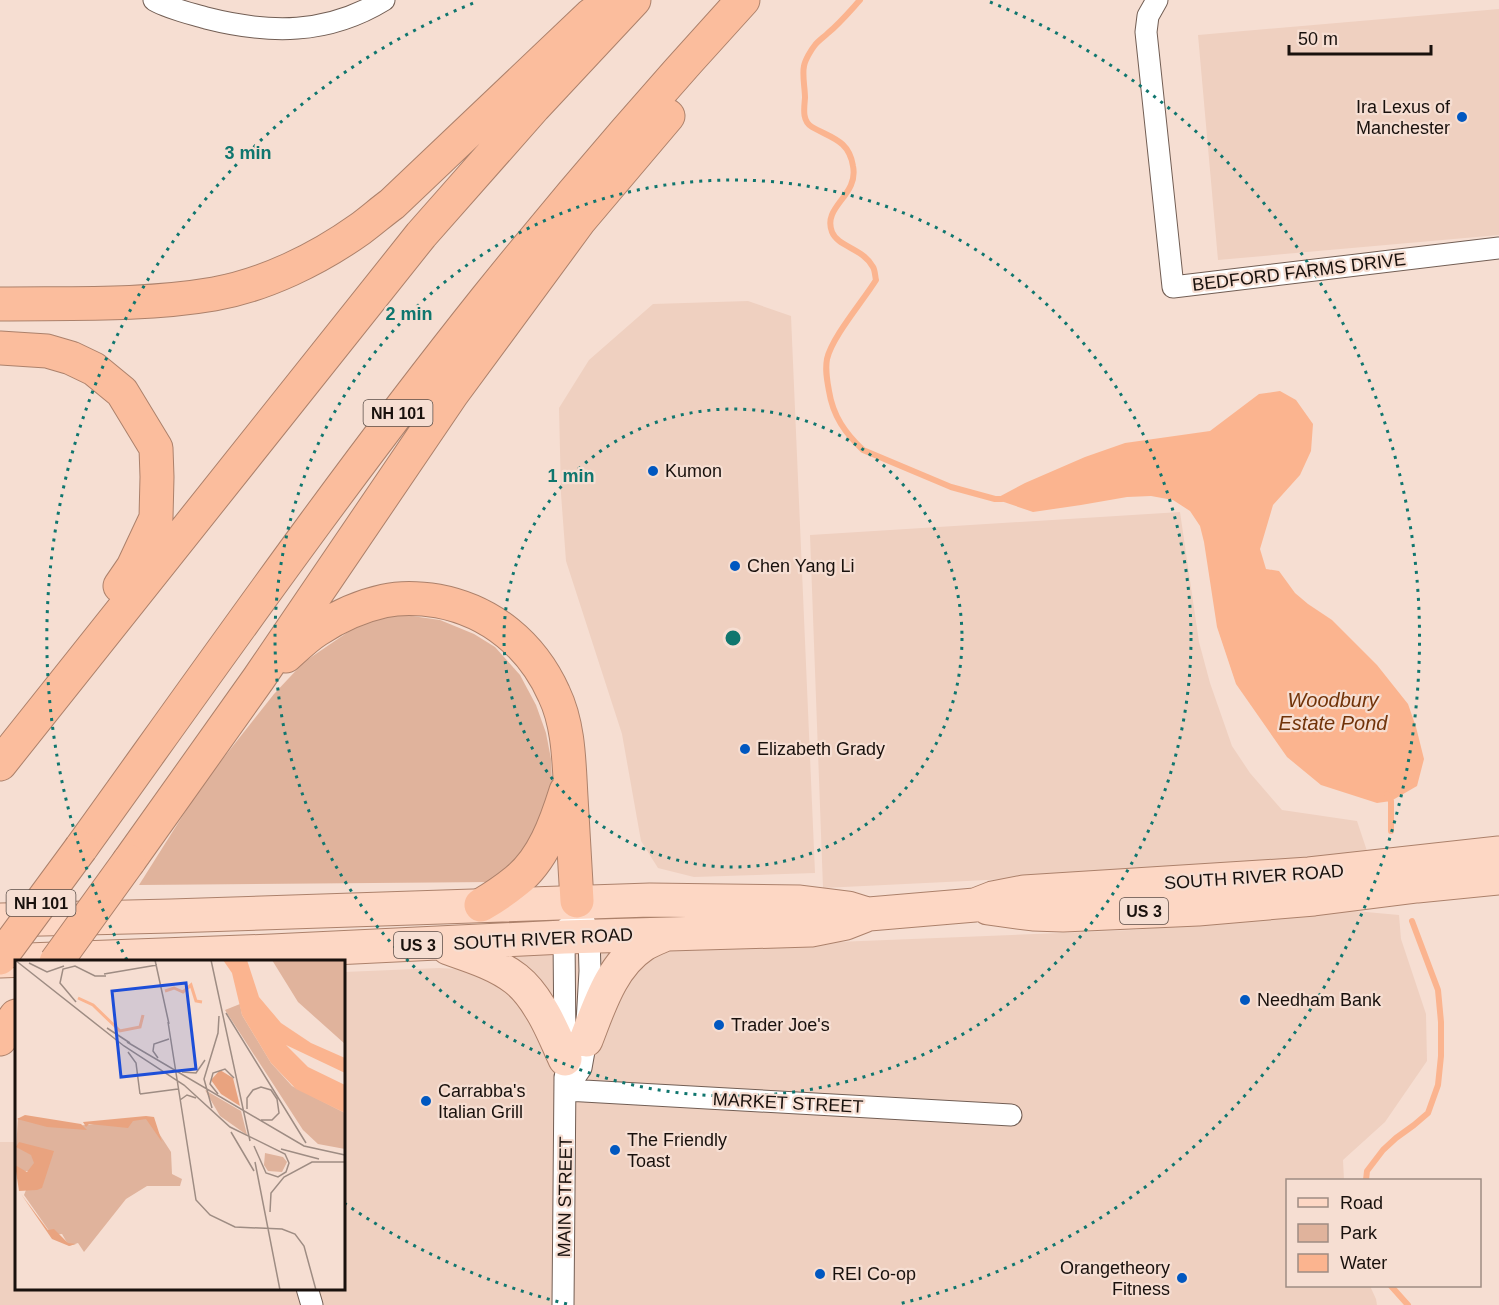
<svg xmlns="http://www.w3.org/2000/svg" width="1499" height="1305" font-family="Arial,sans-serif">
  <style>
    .built { fill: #efd0c0 }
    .green { fill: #e0b39c }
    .water { fill: #fbb48f }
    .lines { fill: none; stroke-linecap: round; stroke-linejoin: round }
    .stream { stroke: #fbb48f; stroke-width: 6 }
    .minor-casing { stroke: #725e54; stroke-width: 23 }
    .primary-casing { stroke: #ac816b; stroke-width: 35 }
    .motorway-casing { stroke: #ac816b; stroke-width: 35 }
    .minor { stroke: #fff; stroke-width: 21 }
    .primary { stroke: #fdd7c4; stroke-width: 33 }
    .motorway { stroke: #fbbd9d; stroke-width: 33 }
    .motorway-bridge-casing { stroke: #ac816b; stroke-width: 35; stroke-linecap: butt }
    .motorway-bridge { stroke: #fbbd9d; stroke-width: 33 }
    .ring { fill: none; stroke: #0f766e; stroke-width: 3; stroke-dasharray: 3 6 }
    .poi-dot { fill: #0057c0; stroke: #f6ded2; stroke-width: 2 }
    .labels { text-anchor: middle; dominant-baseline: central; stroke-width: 4.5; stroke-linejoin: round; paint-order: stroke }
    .shield { fill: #f6ded2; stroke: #5b4e48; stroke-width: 1.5 }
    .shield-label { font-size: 16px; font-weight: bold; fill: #19110d }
    .poi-label { font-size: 18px; fill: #19110d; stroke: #f6ded2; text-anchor: start }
    .street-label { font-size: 18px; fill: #19110d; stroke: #f6ded2 }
    .water-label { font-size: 20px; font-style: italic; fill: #713309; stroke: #f6ded2 }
    .inset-river { fill: none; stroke: #fbb48f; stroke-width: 3 }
    .inset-road { fill: none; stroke: #9e8c83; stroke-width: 1.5 }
    .view { fill: #1d4ed8; fill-opacity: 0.15; stroke: #1d4ed8; stroke-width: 3 }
    .inset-edge { fill: none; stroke: #19110d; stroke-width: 3 }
    .centre { fill: #0f766e; stroke: #f6ded2; stroke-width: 3 }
    .ring-label { font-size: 18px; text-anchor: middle; font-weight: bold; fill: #0f766e; stroke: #f6ded2; stroke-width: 4.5; stroke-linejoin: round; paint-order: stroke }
  </style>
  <rect width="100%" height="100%" fill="#f6ded2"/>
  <!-- built -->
  <path class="built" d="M 1499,9 L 1499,235 L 1218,260 L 1198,35 Z
    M 748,301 L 791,316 L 815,873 L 694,877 L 658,868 L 641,841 L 622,734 L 566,561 L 561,494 L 559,408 L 589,360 L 653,304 Z
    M 1180,512 L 1199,642 L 1210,683 L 1232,746 L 1250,773 L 1282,810 L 1357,821 L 1369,857 L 1071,876 L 823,888 L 810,535 Z
    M 1355,911 L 1399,915 L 1401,939 L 1426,1014 L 1427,1061 L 1385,1122 L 1343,1160 L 1344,1180 L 1288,1180 L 1288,1286 L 1370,1286 L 1376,1299 L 1377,1305 L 0,1305 L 0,1142 L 16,1142 L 16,1288 L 344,1288 L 344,972 L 439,968 L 458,969 L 513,955 L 1133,930 Z"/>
  <!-- green -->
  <path class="green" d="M 405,615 L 440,620 L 474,634 L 495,647 L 520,675 L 536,705 L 546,733 L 551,759 L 552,782 L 545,820 L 523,861 L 492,882 L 139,885 L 202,785 L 274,694 L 304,662 L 370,617 Z"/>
  <!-- water -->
  <path class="water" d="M 1280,391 L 1296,400 L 1313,424 L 1311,451 L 1300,475 L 1273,505 L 1260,549 L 1266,569 L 1279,571 L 1295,593 L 1308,604 L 1332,620 L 1377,665 L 1408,704 L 1416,727 L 1424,759 L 1417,786 L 1391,801 L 1377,803 L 1321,785 L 1287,757 L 1236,684 L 1217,627 L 1204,542 L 1200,526 L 1190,511 L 1173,500 L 1151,496 L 1127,497 L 1081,505 L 1033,512 L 995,499 L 1025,483 L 1085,457 L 1125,443 L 1210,431 L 1259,394 Z"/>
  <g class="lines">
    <!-- stream -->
    <path class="stream" d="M 860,0 C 850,11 840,23 828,33 C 824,37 818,41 815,45 C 811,50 805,60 804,66 C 802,75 805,88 805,98 C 804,109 802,121 812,127 C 831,138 849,140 853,166 C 859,196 822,206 832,232 C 838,247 863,248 873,267 C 875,270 875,276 876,280 C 863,301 832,337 827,359 C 825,370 827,380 829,391 C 833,416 845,433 863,450 L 951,487 L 995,499 L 1002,499
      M 1387,794 L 1391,801 L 1391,831
      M 1366,1180 L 1367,1171 L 1383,1150 L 1396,1138 L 1414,1125 L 1428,1113 L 1438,1085 L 1441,1056 L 1441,1022 L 1438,990 L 1412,921
      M 1391,1286 L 1408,1305"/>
    <!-- minor casing -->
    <g class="minor-casing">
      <path id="minor" d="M 154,0 C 170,9 189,13 206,18 C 269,34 327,35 384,0
        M 1157,0 L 1148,16 L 1146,32 L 1173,287 L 1499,248
        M 565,1046 L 564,937 L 568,927
        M 566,1090 L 1011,1115
        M 566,1090 L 581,1068 L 586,1040 L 590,971 L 589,936 L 577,901
        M 307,1288 L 312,1305
        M 563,1305 L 565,1077"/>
    </g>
    <!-- primary casing -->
    <g class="primary-casing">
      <path id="primary" d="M 988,908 L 1033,914 L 1063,915 L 1198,909 L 1314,899 L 1417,886 L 1499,878
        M 0,920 L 171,916 L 650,900 L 800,902 L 848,908 L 864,913
        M 448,948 C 471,956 497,964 516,979 C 526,987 534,998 540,1008 C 550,1023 557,1042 565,1059
        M 0,961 L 272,951 L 564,937 L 811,930 L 846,923 L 869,914 L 975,905 L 993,898 L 1024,892 L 1309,874 L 1499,853
        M 586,1040 C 599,1007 611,966 643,945 C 649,941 657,938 664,935"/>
    </g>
    <!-- motorway casing -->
    <g class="motorway-casing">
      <path id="motorway" d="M 0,304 C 71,303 144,306 214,294 C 265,285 318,259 360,229 C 371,221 381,212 392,204 L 591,15 L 601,8
        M 0,348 L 47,351 L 71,358 L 94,369 L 122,392 L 156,448 L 157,477 L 156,518 L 133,567 L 120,586
        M 286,656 C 296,647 306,637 317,630 C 337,617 361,606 384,601 C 402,597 420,598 438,601 C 491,611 532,645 554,694 C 569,725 569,763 571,797 C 573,831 575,866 577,901
        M 0,764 L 421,235 L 534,107 L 634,0
        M 81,848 C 214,663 344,477 486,299 C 568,197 654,97 743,0
        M 129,861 L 259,678 L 452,394 L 580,220 L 668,116
        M 481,905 C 493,898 505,890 516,881 C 543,860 556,823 566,791
        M 0,1039 L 16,1016"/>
    </g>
    <!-- minor -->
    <use href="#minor" class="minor"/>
    <!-- primary -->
    <use href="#primary" class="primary"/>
    <!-- motorway -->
    <use href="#motorway" class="motorway"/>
    <!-- motorway-bridge casing -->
    <g class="motorway-bridge-casing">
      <path id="motorway-bridge" d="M 0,958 L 81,848
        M 56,962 L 129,861"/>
    </g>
    <!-- motorway-bridge -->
    <use href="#motorway-bridge" class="motorway-bridge"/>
  </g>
  <!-- distance rings -->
  <g class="ring">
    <circle cx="733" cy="638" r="229"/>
    <circle cx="733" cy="638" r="458"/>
    <path d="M567 1304A686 686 0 0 1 344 1203M127 960A686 686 0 0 1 476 2M990 2A686 686 0 0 1 899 1304"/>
  </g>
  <!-- markers -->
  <g class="poi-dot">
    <circle cx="1462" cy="117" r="6"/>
    <circle cx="653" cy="471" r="6"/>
    <circle cx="735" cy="566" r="6"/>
    <circle cx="745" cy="749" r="6"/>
    <circle cx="1245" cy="1000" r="6"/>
    <circle cx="719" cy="1025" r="6"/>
    <circle cx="426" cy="1101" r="6"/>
    <circle cx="615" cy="1150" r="6"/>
    <circle cx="820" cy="1274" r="6"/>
    <circle cx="1182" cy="1278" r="6"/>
  </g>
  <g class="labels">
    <!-- shield labels -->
    <g class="shield">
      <rect x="363.5" y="400" width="69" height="26" rx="4.5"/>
      <rect x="6.5" y="890" width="69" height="26" rx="4.5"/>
      <rect x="1120" y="898" width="48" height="26" rx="4.5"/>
      <rect x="394" y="932" width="48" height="26" rx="4.5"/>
    </g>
    <g class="shield-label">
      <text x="398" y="413">NH 101</text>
      <text x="41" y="903">NH 101</text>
      <text x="1144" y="911">US 3</text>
      <text x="418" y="945">US 3</text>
    </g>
    <!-- poi labels -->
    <g class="poi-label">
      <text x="1450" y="107" text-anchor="end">Ira Lexus of<tspan x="1450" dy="21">Manchester</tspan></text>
      <text x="665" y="471">Kumon</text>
      <text x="747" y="566">Chen Yang Li</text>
      <text x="757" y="749">Elizabeth Grady</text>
      <text x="1257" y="1000">Needham Bank</text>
      <text x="731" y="1025">Trader Joe's</text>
      <text x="438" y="1091">Carrabba's<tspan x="438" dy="21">Italian Grill</tspan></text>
      <text x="627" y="1140">The Friendly<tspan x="627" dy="21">Toast</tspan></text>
      <text x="1170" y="1268" text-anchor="end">Orangetheory<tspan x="1170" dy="21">Fitness</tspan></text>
      <text x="832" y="1274">REI Co-op</text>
    </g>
    <!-- street labels -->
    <g class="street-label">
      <text transform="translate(1299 272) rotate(-7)">BEDFORD FARMS DRIVE</text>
      <text transform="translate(1254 877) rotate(-4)">SOUTH RIVER ROAD</text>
      <text transform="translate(543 939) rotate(-3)">SOUTH RIVER ROAD</text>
      <text transform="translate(788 1103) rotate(3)">MARKET STREET</text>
      <text transform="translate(565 1197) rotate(-89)">MAIN STREET</text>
    </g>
    <!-- water labels -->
    <g class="water-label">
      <text x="1333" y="700">Woodbury<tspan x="1333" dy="23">Estate Pond</tspan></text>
    </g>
  </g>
  <!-- overview -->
  <g transform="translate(15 960)">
    <rect width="330" height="330" fill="#f6ded2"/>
    <path d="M 257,0 L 330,0 L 330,84 L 283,42 ZM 225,44 L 227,55 L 256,103 L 277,126 L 330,153 L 330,189 L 303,184 L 288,170 L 210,50 ZM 190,130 L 226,151 L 232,175 L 205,156 ZM 3,158 L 61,166 L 134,158 L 156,192 L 157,214 L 167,219 L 165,226 L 132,226 L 111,239 L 69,292 L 63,283 L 54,286 L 47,274 L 37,275 L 9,235 L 11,230 L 27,226 L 29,219 L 21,211 L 5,211 L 0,205 ZM 250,193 L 268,197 L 272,202 L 267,212 L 253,211 L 249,205 Z" fill="#e0b39c"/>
    <path d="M 205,110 L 218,118 L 225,146 L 206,134 L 196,120 ZM 10,155 L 66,164 L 72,170 L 32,167 L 2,159 ZM 131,156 L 139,157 L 147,182 L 131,159 L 118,161 L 113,168 L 74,164 L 71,167 L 68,162 ZM 4,182 L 39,191 L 27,228 L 22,230 L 4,231 L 0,205 L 12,212 L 19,203 L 16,195 L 1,187 ZM 6,234 L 33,270 L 39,269 L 53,283 L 61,284 L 54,286 L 37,279 Z" fill="#e9a37f"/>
    <path d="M 208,0 L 232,0 L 244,37 L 266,63 L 296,83 L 330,98 L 330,113 L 271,85 L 293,107 L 330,125 L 330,153 L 281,129 L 256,103 L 227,55 L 217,13 Z" fill="#fbb48f"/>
    <path class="inset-river" d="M 150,31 L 159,28 L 168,32 L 176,25 L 181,41 L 187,42M 63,38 L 78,45 L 105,71 L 125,67 L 128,55"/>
    <path class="inset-road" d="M 0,0 L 109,86 L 169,125 L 215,167 L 270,194 L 274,203 L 271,212 L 263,217 L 251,213 L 239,186M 140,0 L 154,64M 196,0 L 235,181M 14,3 L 32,12 L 49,6M 89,14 L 142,5M 61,42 L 45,23 L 48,9 L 60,6 L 80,16 L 91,16M 211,53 L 291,183M 153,62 L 181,240 L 195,255 L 220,267 L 267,269 L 280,274 L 289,286 L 301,330M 92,68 L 115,83M 112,82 L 289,186 L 330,195M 113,92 L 121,103 L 125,134M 143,98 L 138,91 L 139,84 L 154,79M 167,112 L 181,113 L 190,100M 125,134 L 163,129M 203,134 L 195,124 L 198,113 L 210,109 L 219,118M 165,140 L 172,135 L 181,138M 197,148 L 189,119 L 203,73 L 204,56M 232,149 L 232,138 L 238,130 L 246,127 L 256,130 L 262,139 L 264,153 L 257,160 L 246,160M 216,172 L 239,211M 266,189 L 304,199M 240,202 L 265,330M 255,252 L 256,233 L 269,217 L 297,202 L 330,202"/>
    <path class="view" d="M 171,23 L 181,109 L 106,117 L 97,31 Z"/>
    <rect width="330" height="330" class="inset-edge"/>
  </g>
  <circle cx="733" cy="638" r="9" class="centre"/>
  <g class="ring-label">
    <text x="248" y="159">3 min</text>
    <text x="409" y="320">2 min</text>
    <text x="571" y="482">1 min</text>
  </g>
  <!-- legend -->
  <rect x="1286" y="1179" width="195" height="108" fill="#f6ded2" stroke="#9e8c83" stroke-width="1.5"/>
  <rect x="1298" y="1198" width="30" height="9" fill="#fdd7c4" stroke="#9e8c83" stroke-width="1.5"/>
  <text x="1340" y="1209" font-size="18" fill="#19110d">Road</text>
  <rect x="1298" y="1224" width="30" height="18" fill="#e0b39c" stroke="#9e8c83" stroke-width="1.5"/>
  <text x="1340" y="1239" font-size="18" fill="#19110d">Park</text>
  <rect x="1298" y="1254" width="30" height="18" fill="#fbb48f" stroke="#9e8c83" stroke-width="1.5"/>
  <text x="1340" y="1269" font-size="18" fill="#19110d">Water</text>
  <!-- scale -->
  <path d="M1289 45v9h142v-9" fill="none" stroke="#19110d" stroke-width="3"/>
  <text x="1298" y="45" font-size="18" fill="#19110d" stroke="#f6ded2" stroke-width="4.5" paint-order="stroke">50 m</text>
</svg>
